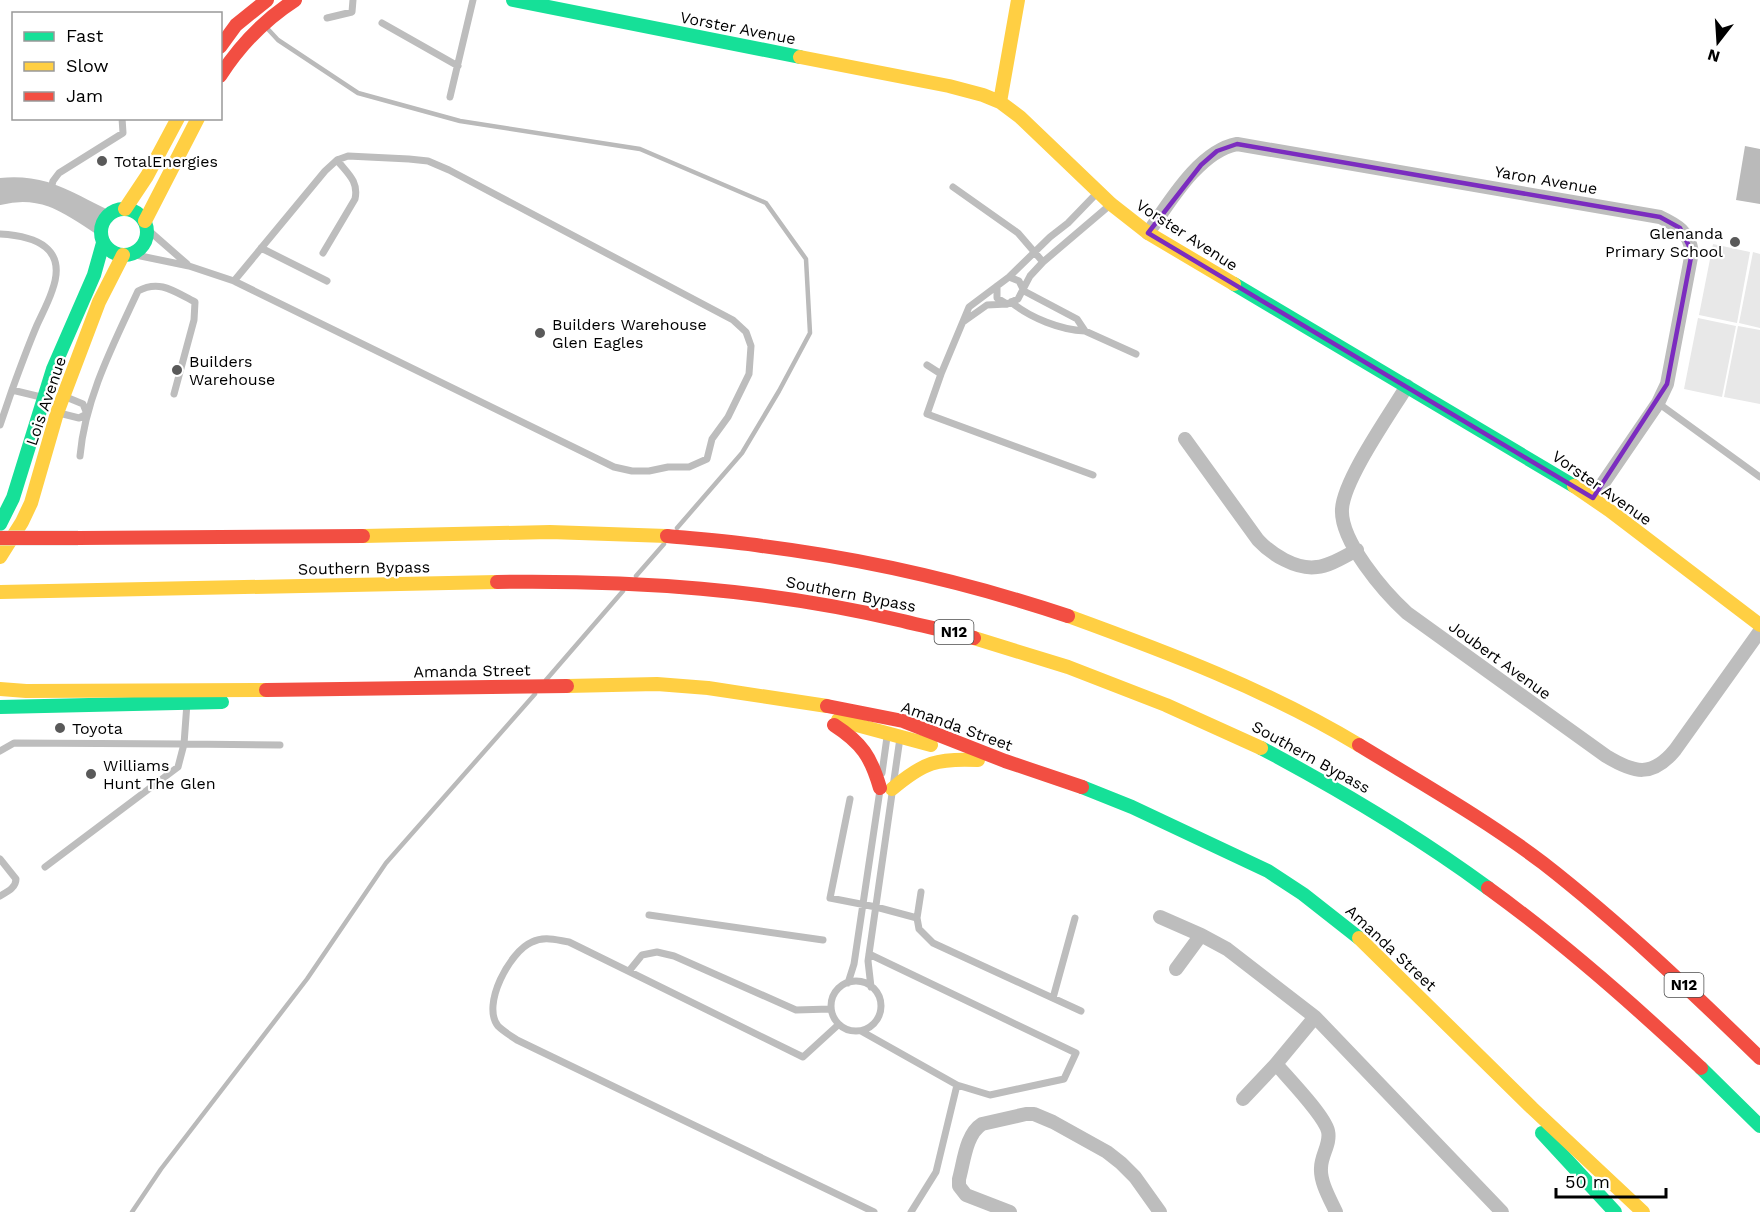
<svg xmlns="http://www.w3.org/2000/svg" width="1760" height="1212" font-family="'Work Sans',sans-serif">
  <style>
    .green { fill: #e8e8e8 }
    .water { fill: #bababa }
    .lines { fill: none; stroke-linecap: round; stroke-linejoin: round }
    .stream { stroke: #bababa; stroke-width: 4.5 }
    .lane { stroke: #bdbdbd; stroke-width: 7 }
    .street { stroke: #bdbdbd; stroke-width: 14 }
    .fast { stroke: #16e098; stroke-width: 14 }
    .slow { stroke: #ffcf43; stroke-width: 14 }
    .jam { stroke: #f24e42; stroke-width: 14 }
    .jam-bridge-casing { stroke: #dbdbdb; stroke-width: 15; stroke-linecap: butt }
    .jam-bridge { stroke: #f24e42; stroke-width: 14 }
    .marked { fill: none; stroke: #7b2cbf; stroke-width: 4.5; stroke-linejoin: round }
    .poi-dot { fill: #595959; stroke: #fff; stroke-width: 2 }
    .labels { text-anchor: middle; dominant-baseline: central; stroke-width: 4.5; stroke-linejoin: round; paint-order: stroke }
    .shield { fill: #fff; stroke: #4c4c4c; stroke-width: 1.5 }
    .shield-label { font-size: 15px; font-weight: bold; fill: #000 }
    .street-label { font-size: 16px; fill: #000; stroke: #fff }
    .poi-label { font-size: 16px; fill: #000; stroke: #fff; text-anchor: start }
  </style>
  <rect width="100%" height="100%" fill="#fff"/>
  <!-- green -->
  <path class="green" d="M 1713,244 L 1750,252 L 1737,323 L 1699,315 Z
    M 1753,252 L 1760,254 L 1760,328 L 1739,323 Z
    M 1698,318 L 1736,326 L 1722,397 L 1684,389 Z
    M 1738,326 L 1760,330 L 1760,404 L 1724,397 Z"/>
  <!-- water -->
  <path class="water" d="M 1745,146 L 1760,149 L 1760,204 L 1736,200 Z"/>
  <g class="lines">
    <!-- stream -->
    <path class="stream" d="M 266,27 L 278,40 L 358,93 L 460,121 L 640,149 L 766,203 L 806,259 L 810,333 L 779,391 L 742,453 L 677,528
      M 636,576 L 664,544
      M 546,680 L 623,591
      M 132,1212 L 161,1169 L 307,979 L 386,863 L 535,694"/>
    <!-- lane -->
    <path class="lane" d="M 327,18 L 352,12 L 353,0
      M 382,23 L 458,66
      M 450,97 L 473,0
      M 953,187 L 1018,233 L 1043,262
      M 50,192 L 53,181 L 59,173 L 123,133 L 122,118
      M 147,229 L 187,264
      M 0,234 C 36,236 68,248 52,291 C 48,303 42,314 37,325 C 28,346 20,368 12,390
      M 261,248 L 327,281
      M 323,253 L 355,199 C 359,181 347,173 337,160
      M 131,254 L 189,266 L 234,281 L 614,467 L 632,471 L 649,471 L 668,467 L 689,467 L 707,459 L 712,439 L 728,417 L 749,374 L 751,346 L 746,332 L 733,320 L 449,170 L 428,161 L 409,159 L 348,156 L 337,160 L 325,171 L 234,281
      M 1009,277 L 1019,281 L 1024,291 L 1077,319 L 1085,331 C 1061,330 1030,318 1011,302
      M 997,286 L 997,298 L 1007,304
      M 963,322 L 987,305 L 1007,304 L 1018,299 L 1030,276 L 1043,262 L 1110,205
      M 1085,331 L 1136,354
      M 927,365 L 941,374
      M 66,397 L 83,404 L 87,414
      M 1658,403 L 1760,477
      M 59,413 L 79,418 L 87,414
      M 0,425 L 12,390 L 41,397
      M 80,456 C 85,398 114,343 138,291 C 160,279 175,292 195,302 L 194,320 L 174,394
      M 1093,475 L 927,414 L 941,374 L 969,307 L 1009,277 L 1050,237 L 1068,223 L 1097,193
      M 0,751 L 14,743 L 184,744 L 187,703
      M 882,773 L 887,737
      M 850,799 L 830,898 L 876,907 L 917,918 L 921,892
      M 0,859 L 16,879 C 16,888 7,892 0,896
      M 45,867 L 178,767 L 184,744 L 280,745
      M 649,915 L 823,940
      M 917,918 L 919,929 L 933,943 L 1081,1011
      M 629,971 L 642,955 L 657,952 L 674,956 L 796,1010 L 830,1009
      M831 1006a25 25 0 1 1 50 0a25 25 0 1 1-50 0Z
      M 848,983 L 854,964 L 880,790
      M 871,987 L 868,961 L 900,738
      M 1053,998 L 1075,918
      M 838,1025 L 803,1057 L 569,942 C 556,940 544,936 532,942 C 510,951 481,1005 498,1026 C 503,1031 511,1036 517,1040 L 874,1212
      M 861,1031 L 957,1085 L 990,1095 L 1064,1079 L 1076,1053 L 869,954
      M 911,1212 L 936,1172 L 957,1085"/>
    <!-- street -->
    <path class="street" d="M 0,185 C 45,180 68,199 107,217
      M 0,198 C 42,187 68,207 101,229
      M 1148,233 C 1169,203 1199,151 1237,144 L 1660,217 C 1677,225 1689,232 1692,252 L 1667,384 L 1658,403 L 1593,498
      M 1407,386 C 1390,414 1344,479 1342,509 C 1340,541 1384,592 1407,613 L 1606,756 C 1634,773 1652,778 1675,750 L 1760,631
      M 1185,439 L 1258,540 C 1271,554 1296,570 1317,567 C 1330,566 1345,556 1357,550
      M 1160,917 L 1201,935 L 1227,949 L 1315,1017 L 1276,1064 C 1288,1078 1324,1115 1328,1131 C 1331,1144 1321,1155 1321,1168 C 1320,1182 1330,1199 1336,1212
      M 1176,969 L 1201,935
      M 1315,1017 L 1502,1212
      M 1243,1099 L 1276,1064
      M 1010,1212 L 966,1195 L 959,1186 L 959,1179 C 964,1161 966,1134 982,1124 L 1026,1114 L 1034,1114 L 1053,1122 L 1107,1152 L 1121,1163 L 1135,1177 L 1160,1212"/>
    <!-- fast -->
    <path class="fast" d="M 513,0 L 800,57
      M101 232a23 23 0 1 1 46 0a23 23 0 1 1-46 0Z
      M 1234,284 L 1574,486
      M 0,524 L 13,498 L 53,369 L 94,275 L 103,243
      M 0,707 L 222,702
      M 1261,748 C 1340,790 1416,835 1488,888
      M 1082,787 L 1132,807 L 1268,871 L 1303,894 L 1359,938
      M 1701,1068 L 1760,1126
      M 1542,1133 L 1615,1212"/>
    <!-- slow -->
    <path class="slow" d="M 800,57 L 949,86 L 983,95 L 1000,102 L 1020,117 L 1111,204 L 1148,233 L 1234,284
      M 1000,102 L 1018,0
      M 125,209 L 147,176 L 178,118
      M 145,221 L 198,118
      M 1574,486 L 1609,510 L 1760,625
      M 363,536 L 550,532 L 667,536
      M 0,557 L 22,522 L 31,503 L 57,413 L 99,302 L 123,255
      M 0,592 L 497,582
      M 1068,616 C 1167,652 1268,690 1359,745
      M 974,638 L 1068,667 L 1166,705 L 1261,748
      M 567,686 L 657,684 L 708,688 L 827,706
      M 0,689 L 26,691 L 266,690
      M 838,720 L 931,745
      M 892,789 C 924,762 937,758 978,760
      M 1359,938 L 1532,1108 L 1643,1212"/>
    <!-- jam -->
    <path class="jam" d="M 220,47 L 236,25 L 267,0
      M 220,76 C 240,45 264,20 295,0
      M 667,536 C 698,539 730,541 762,546 C 865,559 969,583 1068,616
      M 78,538 L 363,536
      M 497,582 C 635,580 768,589 903,621 C 926,627 951,631 974,638
      M 266,690 L 567,686
      M 827,706 L 903,721 L 1005,761 L 1082,787
      M 834,725 C 862,743 871,757 880,788
      M 1359,745 C 1421,783 1485,819 1543,863 C 1620,923 1690,990 1760,1058
      M 1488,888 C 1564,943 1633,1004 1701,1068"/>
    <!-- jam-bridge casing -->
    <g class="jam-bridge-casing">
      <path id="jam-bridge" d="M 0,538 L 78,538"/>
    </g>
    <!-- jam-bridge -->
    <use href="#jam-bridge" class="jam-bridge"/>
  </g>
  <!-- marked area -->
  <path class="marked" d="M 1237,144 L 1660,217 L 1680,228 L 1692,252 L 1667,384 L 1593,498 L 1148,233 L 1201,165 L 1217,151 Z"/>
  <!-- markers -->
  <g class="poi-dot">
    <circle cx="102" cy="161" r="6"/>
    <circle cx="1735" cy="242" r="6"/>
    <circle cx="540" cy="333" r="6"/>
    <circle cx="177" cy="370" r="6"/>
    <circle cx="60" cy="728" r="6"/>
    <circle cx="91" cy="774" r="6"/>
  </g>
  <g class="labels">
    <!-- shield labels -->
    <g class="shield">
      <rect x="934.5" y="620" width="39" height="24" rx="4.5"/>
      <rect x="1664.5" y="973" width="39" height="24" rx="4.5"/>
    </g>
    <g class="shield-label">
      <text x="954" y="632">N12</text>
      <text x="1684" y="985">N12</text>
    </g>
    <!-- street labels -->
    <g class="street-label">
      <text transform="translate(738 28) rotate(11)">Vorster Avenue</text>
      <text transform="translate(1546 180) rotate(10)">Yaron Avenue</text>
      <text transform="translate(1187 235) rotate(33)">Vorster Avenue</text>
      <text transform="translate(46 401) rotate(-71)">Lois Avenue</text>
      <text transform="translate(1602 488) rotate(35)">Vorster Avenue</text>
      <text transform="translate(364 568) rotate(-1)">Southern Bypass</text>
      <text transform="translate(851 594) rotate(11)">Southern Bypass</text>
      <text transform="translate(1500 660) rotate(36)">Joubert Avenue</text>
      <text transform="translate(472 671) rotate(-1)">Amanda Street</text>
      <text transform="translate(957 726) rotate(20)">Amanda Street</text>
      <text transform="translate(1311 757) rotate(29)">Southern Bypass</text>
      <text transform="translate(1391 948) rotate(43)">Amanda Street</text>
    </g>
    <!-- poi labels -->
    <g class="poi-label">
      <text x="114" y="161">TotalEnergies</text>
      <text x="1723" y="233" text-anchor="end">Glenanda<tspan x="1723" dy="18">Primary School</tspan></text>
      <text x="552" y="324">Builders Warehouse<tspan x="552" dy="18">Glen Eagles</tspan></text>
      <text x="189" y="361">Builders<tspan x="189" dy="18">Warehouse</tspan></text>
      <text x="72" y="728">Toyota</text>
      <text x="103" y="765">Williams<tspan x="103" dy="18">Hunt The Glen</tspan></text>
    </g>
  </g>
  <!-- legend -->
  <rect x="12" y="12" width="210" height="108" fill="#ffffff" stroke="#999999" stroke-width="1.5"/>
  <rect x="24" y="32" width="30" height="9" fill="#16e098" stroke="#999999" stroke-width="1.5"/>
  <text x="66" y="42" font-size="18" fill="#000000">Fast</text>
  <rect x="24" y="62" width="30" height="9" fill="#ffcf43" stroke="#999999" stroke-width="1.5"/>
  <text x="66" y="72" font-size="18" fill="#000000">Slow</text>
  <rect x="24" y="92" width="30" height="9" fill="#f24e42" stroke="#999999" stroke-width="1.5"/>
  <text x="66" y="102" font-size="18" fill="#000000">Jam</text>
  <!-- north arrow -->
  <g transform="translate(1718 42) rotate(197)" stroke="#ffffff" stroke-width="4.5" paint-order="stroke">
  <path d="M0-4.5L10 22L0 15L-10 22Z" fill="#000000"/>
  <text y="-9" font-size="16" font-weight="bold" text-anchor="middle" fill="#000000">N</text>
  </g>
  <!-- scale -->
  <path d="M1556 1188v9h110v-9" fill="none" stroke="#000000" stroke-width="3"/>
  <text x="1565" y="1188" font-size="18" fill="#000000" stroke="#ffffff" stroke-width="4.5" paint-order="stroke">50 m</text>
</svg>
